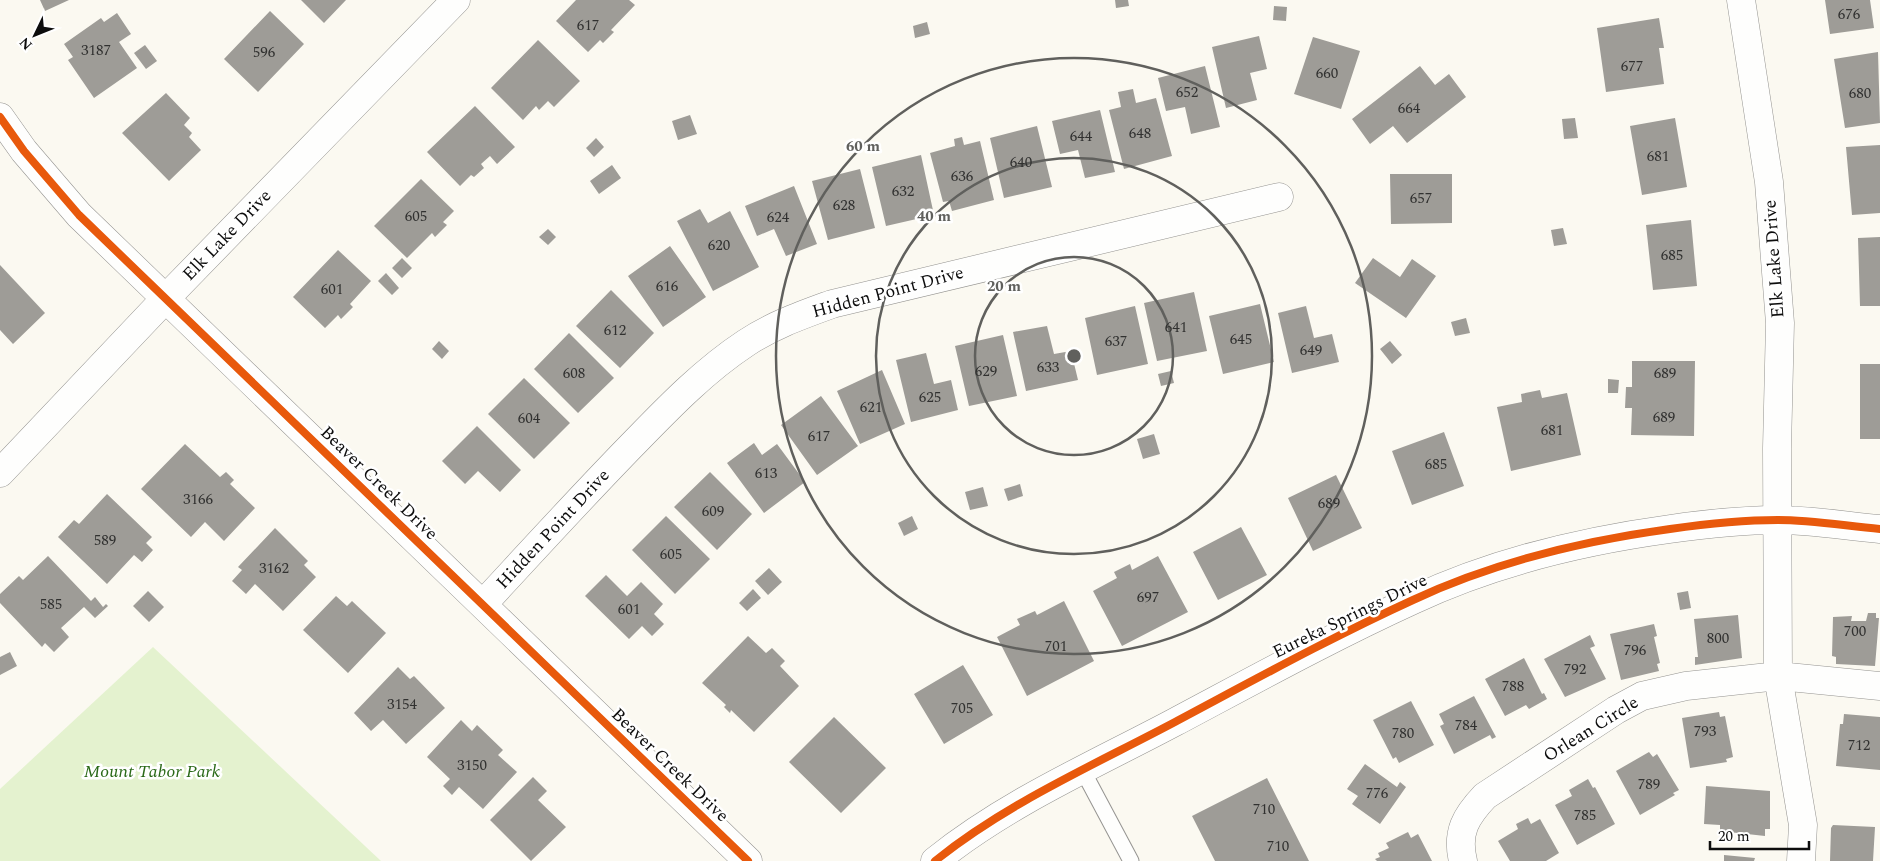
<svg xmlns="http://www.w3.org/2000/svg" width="1880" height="861" font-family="Spectral,serif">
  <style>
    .green { fill: #e4f2cf }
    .building { fill: #9e9c97 }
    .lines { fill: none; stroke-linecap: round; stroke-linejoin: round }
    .service-casing { stroke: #949390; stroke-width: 17 }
    .minor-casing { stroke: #949390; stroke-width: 29 }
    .service { stroke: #fefefd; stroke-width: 15 }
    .minor { stroke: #fefefd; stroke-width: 28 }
    .cycleway-casing { stroke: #fff; stroke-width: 11 }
    .cycleway { stroke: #e8590c; stroke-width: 8 }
    .ring { fill: none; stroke: #60605d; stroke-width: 2.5 }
    .labels { text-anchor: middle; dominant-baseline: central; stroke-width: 5; stroke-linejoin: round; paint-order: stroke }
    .number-label { font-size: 15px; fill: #313130 }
    .street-label { font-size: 18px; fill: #0d0d0d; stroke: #fff }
    .park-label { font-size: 18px; font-style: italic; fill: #2a6918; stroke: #fff }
    .centre { fill: #60605d; stroke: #fff; stroke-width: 2.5 }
    .ring-label { font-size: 15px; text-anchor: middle; font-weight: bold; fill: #60605d; stroke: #fff; stroke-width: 5; stroke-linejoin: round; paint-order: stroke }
  </style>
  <rect width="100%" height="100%" fill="#fbf9f1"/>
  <!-- green -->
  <path class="green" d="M 153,647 L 381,861 L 0,861 L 0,789 Z"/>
  <!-- building -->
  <path class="building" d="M 40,0 L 69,0 L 45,11 Z
    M 301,0 L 346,0 L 324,23 Z
    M 576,0 L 629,0 L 635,5 L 611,30 L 614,32 L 603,43 L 600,40 L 588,52 L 556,21 Z
    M 1115,0 L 1128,0 L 1129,6 L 1116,8 Z
    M 1825,0 L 1870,0 L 1874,28 L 1830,34 Z
    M 1274,6 L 1287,7 L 1286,21 L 1273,20 Z
    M 270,11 L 304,44 L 258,92 L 224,59 Z
    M 117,13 L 131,34 L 119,42 L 137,68 L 94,98 L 68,60 L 73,57 L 64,44 L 101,18 L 104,22 Z
    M 1659,18 L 1664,48 L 1659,48 L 1664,84 L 1606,92 L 1597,28 Z
    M 927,22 L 930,34 L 915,38 L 913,26 Z
    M 1259,36 L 1267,69 L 1250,73 L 1257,100 L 1226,108 L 1212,47 Z
    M 1313,37 L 1360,51 L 1341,109 L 1294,94 Z
    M 538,40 L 580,81 L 554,107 L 548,101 L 539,110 L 536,106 L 523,120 L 491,88 Z
    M 145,45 L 157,61 L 146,69 L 134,53 Z
    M 1878,52 L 1880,123 L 1845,128 L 1834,59 Z
    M 1205,66 L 1220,127 L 1191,134 L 1185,107 L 1166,111 L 1158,78 Z
    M 1420,66 L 1435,85 L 1449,74 L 1466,97 L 1407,143 L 1393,126 L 1370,144 L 1352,119 Z
    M 1133,89 L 1136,103 L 1156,98 L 1172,156 L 1124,169 L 1109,110 L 1121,107 L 1118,92 Z
    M 166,93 L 190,118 L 184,125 L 192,133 L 189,137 L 201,150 L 169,181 L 122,133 Z
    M 475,106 L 515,147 L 497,164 L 490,156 L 481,164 L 484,168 L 474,177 L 471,175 L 460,186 L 427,152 Z
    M 1100,110 L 1115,172 L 1085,178 L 1078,150 L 1060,154 L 1052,121 Z
    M 690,115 L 697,134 L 678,140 L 672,121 Z
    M 1575,118 L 1578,138 L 1564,139 L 1562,119 Z
    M 1675,118 L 1687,187 L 1642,195 L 1630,126 Z
    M 1037,126 L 1052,187 L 1004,198 L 990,138 Z
    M 962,137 L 964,145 L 980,141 L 994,200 L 952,211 L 949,201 L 943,202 L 930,153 L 955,146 L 954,139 Z
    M 596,138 L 604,147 L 594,157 L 586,148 Z
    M 1880,145 L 1880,213 L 1852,215 L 1846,147 Z
    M 921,155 L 934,215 L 886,226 L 872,167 Z
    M 612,165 L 621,178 L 599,194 L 590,181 Z
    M 860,169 L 875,228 L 828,240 L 812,181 Z
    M 1390,174 L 1452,174 L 1452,223 L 1391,224 Z
    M 421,179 L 454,211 L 443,222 L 447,225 L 435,237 L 432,233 L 407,258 L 374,226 Z
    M 794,186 L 817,244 L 786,256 L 774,229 L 757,236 L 745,206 Z
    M 700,209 L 708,223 L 730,211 L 759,267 L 713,291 L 677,221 Z
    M 1691,220 L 1697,286 L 1653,290 L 1646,225 Z
    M 1563,228 L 1567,244 L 1554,246 L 1551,230 Z
    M 548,229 L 556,237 L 548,245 L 539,237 Z
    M 1880,237 L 1880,306 L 1860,306 L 1858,238 Z
    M 670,246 L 706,297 L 663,327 L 628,276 Z
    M 338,250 L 371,281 L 350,304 L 353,307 L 341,319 L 338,315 L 325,328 L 293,297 Z
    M 402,258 L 412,268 L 402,278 L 392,268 Z
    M 1373,258 L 1400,277 L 1412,259 L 1436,276 L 1406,318 L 1355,283 Z
    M 0,265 L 45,313 L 13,344 L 0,330 Z
    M 386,273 L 399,288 L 392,295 L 378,281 Z
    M 611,290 L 654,333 L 620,368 L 576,326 Z
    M 1194,292 L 1207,351 L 1157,361 L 1144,303 Z
    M 1260,304 L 1274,362 L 1223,374 L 1209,316 Z
    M 1135,306 L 1148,364 L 1097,375 L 1085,318 Z
    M 1306,306 L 1314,338 L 1332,334 L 1339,362 L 1292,373 L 1278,313 Z
    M 1466,318 L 1470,333 L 1455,336 L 1451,322 Z
    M 1047,326 L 1054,354 L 1071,351 L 1078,380 L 1026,391 L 1013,332 Z
    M 569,333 L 614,378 L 578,413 L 534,369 Z
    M 1003,335 L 1017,396 L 969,406 L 955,346 Z
    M 439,341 L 449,351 L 442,359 L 432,349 Z
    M 1390,341 L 1402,355 L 1392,364 L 1380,349 Z
    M 926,353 L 934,384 L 951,380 L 958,410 L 911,422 L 896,360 Z
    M 1632,361 L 1695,361 L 1694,436 L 1631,435 L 1632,408 L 1625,408 L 1626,387 L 1632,387 Z
    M 1860,364 L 1880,364 L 1880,439 L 1860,439 Z
    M 882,370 L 905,424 L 860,444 L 837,391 Z
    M 1171,371 L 1174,383 L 1161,386 L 1158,374 Z
    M 524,378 L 570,423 L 534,459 L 488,414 Z
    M 1608,379 L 1619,380 L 1618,393 L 1608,393 Z
    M 1540,390 L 1542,398 L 1567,393 L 1581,455 L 1511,471 L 1497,407 L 1522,402 L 1521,394 Z
    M 821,396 L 858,446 L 817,475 L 781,425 Z
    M 477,426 L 521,470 L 500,492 L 478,471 L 465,484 L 442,461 Z
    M 1444,432 L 1464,486 L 1412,505 L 1392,451 Z
    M 1154,434 L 1160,454 L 1143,459 L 1137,439 Z
    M 754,443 L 762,455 L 777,444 L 805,482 L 764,513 L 727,463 Z
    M 185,444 L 220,477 L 226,472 L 234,480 L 230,484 L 255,508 L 224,541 L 205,522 L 191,537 L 141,489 Z
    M 710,472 L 752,514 L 717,550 L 674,507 Z
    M 1336,475 L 1362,528 L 1313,551 L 1288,498 Z
    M 1020,484 L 1023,496 L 1008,501 L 1004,489 Z
    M 983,487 L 988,506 L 970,510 L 965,492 Z
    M 107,494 L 152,537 L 146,543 L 153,550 L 142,562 L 134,555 L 107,584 L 58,537 L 74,520 L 79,524 Z
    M 666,516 L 710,559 L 675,594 L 632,550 Z
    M 912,516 L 918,529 L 904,536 L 898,523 Z
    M 1241,527 L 1267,575 L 1218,600 L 1193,552 Z
    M 275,528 L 308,561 L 304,565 L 316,577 L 283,611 L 255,584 L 246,594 L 232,581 L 242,570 L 238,567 Z
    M 48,556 L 91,601 L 95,597 L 103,607 L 106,604 L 108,606 L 95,618 L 84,607 L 61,628 L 69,637 L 54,652 L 45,643 L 42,647 L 0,603 L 0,594 L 19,576 L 23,580 Z
    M 1158,556 L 1188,612 L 1122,646 L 1093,591 L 1117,578 L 1114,572 L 1130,564 L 1132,570 Z
    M 769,568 L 782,582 L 768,595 L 755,581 Z
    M 606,575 L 627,596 L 641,582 L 663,604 L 654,614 L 664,624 L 652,636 L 642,626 L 629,639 L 585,596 Z
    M 753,589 L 761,598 L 747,611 L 739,603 Z
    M 148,591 L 164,607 L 149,622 L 133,606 Z
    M 1688,591 L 1691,608 L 1680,610 L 1677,593 Z
    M 336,596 L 347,606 L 352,601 L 386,633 L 348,673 L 303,630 Z
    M 1064,601 L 1094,661 L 1027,696 L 997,637 L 1020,625 L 1017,619 L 1035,611 L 1037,615 Z
    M 1868,613 L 1876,613 L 1876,618 L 1879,618 L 1875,666 L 1836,664 L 1836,657 L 1832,656 L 1833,617 L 1852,616 L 1851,621 L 1866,621 Z
    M 1738,615 L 1742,658 L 1695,665 L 1695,657 L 1698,657 L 1694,619 Z
    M 1654,624 L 1657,636 L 1654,637 L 1660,663 L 1657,664 L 1659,671 L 1621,680 L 1610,634 Z
    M 1590,635 L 1595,646 L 1590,648 L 1606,679 L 1565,697 L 1544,659 Z
    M 748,636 L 766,653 L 772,648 L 785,661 L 780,666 L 799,686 L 754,732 L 731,710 L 730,713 L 724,707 L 726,705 L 702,683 Z
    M 10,652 L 17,666 L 0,675 L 0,657 Z
    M 1524,658 L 1542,694 L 1544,693 L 1547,699 L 1529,709 L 1526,705 L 1505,716 L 1485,679 Z
    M 963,665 L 993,715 L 944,744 L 914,694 Z
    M 398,667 L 410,679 L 414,676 L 445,708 L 406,744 L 383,720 L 371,731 L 354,713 Z
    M 1474,696 L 1496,737 L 1492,739 L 1490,735 L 1454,754 L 1440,726 L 1444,724 L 1439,714 Z
    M 1411,701 L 1434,745 L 1399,763 L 1396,757 L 1393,759 L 1373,720 Z
    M 1719,712 L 1720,717 L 1725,716 L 1733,757 L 1726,759 L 1727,762 L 1690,768 L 1682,718 Z
    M 1844,714 L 1880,717 L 1880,770 L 1836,766 L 1840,724 L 1843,724 Z
    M 834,717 L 886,768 L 841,813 L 789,762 Z
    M 461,720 L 472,731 L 477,725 L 503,750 L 498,755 L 517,772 L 483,809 L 459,787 L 452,795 L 443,786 L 450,779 L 427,757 Z
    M 1649,752 L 1653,757 L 1657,754 L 1679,790 L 1673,793 L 1675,795 L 1640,815 L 1616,771 Z
    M 1365,764 L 1397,787 L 1400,782 L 1406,787 L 1380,824 L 1352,804 L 1358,796 L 1347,789 Z
    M 533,777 L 547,791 L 538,800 L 566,827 L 531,861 L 490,820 Z
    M 1267,778 L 1309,861 L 1215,861 L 1192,816 Z
    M 1588,779 L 1593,788 L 1595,787 L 1615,824 L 1577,845 L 1555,805 L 1572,796 L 1569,790 Z
    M 1706,786 L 1770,791 L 1770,829 L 1765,829 L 1765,836 L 1720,831 L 1720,825 L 1704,824 Z
    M 1528,818 L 1531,824 L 1540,819 L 1559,853 L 1546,861 L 1510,861 L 1498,841 L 1518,829 L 1516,824 Z
    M 1833,825 L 1875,827 L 1873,861 L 1830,861 L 1831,828 Z
    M 1408,832 L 1411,838 L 1418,834 L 1432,861 L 1377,861 L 1375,859 L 1380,857 L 1378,853 L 1389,848 L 1386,843 Z
    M 1724,855 L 1755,858 L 1754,861 L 1724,861 Z"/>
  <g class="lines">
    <!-- service casing -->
    <g class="service-casing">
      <path id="service" d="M 1083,771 L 1131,861"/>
    </g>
    <!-- minor casing -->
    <g class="minor-casing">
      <path id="minor" d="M 1741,0 L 1769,182 L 1780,323 L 1777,448 L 1778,676 L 1880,686
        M 0,117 L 24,151 L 79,215 L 748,861
        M 0,473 L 166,298 L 456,0
        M 483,604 C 534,549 584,494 636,441 C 670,406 705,370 746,343 C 773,325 802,315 832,304 L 1279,197
        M 935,861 C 1007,803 1094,765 1175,722 C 1254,680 1332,637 1413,600 C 1494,562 1582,541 1670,529 C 1705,524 1742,520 1778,520 C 1811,520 1846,526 1880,529
        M 1463,861 C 1456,832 1466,816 1485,796 L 1616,710 L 1642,696 L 1686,686 L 1778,676 L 1803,825 L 1801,861"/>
    </g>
    <!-- service -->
    <use href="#service" class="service"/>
    <!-- minor -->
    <use href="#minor" class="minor"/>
    <!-- cycleway casing -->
    <g class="cycleway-casing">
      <path id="cycleway" d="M 0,117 L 24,151 L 79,215 L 748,861
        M 935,861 C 1007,803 1094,765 1175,722 C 1254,680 1332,637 1413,600 C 1494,562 1582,541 1670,529 C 1705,524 1742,520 1778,520 C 1811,520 1846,526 1880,529"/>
    </g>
    <!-- cycleway -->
    <use href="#cycleway" class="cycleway"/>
  </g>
  <!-- distance rings -->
  <g class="ring">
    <circle cx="1074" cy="356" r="99"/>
    <circle cx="1074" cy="356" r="198"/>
    <circle cx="1074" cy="356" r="298"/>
  </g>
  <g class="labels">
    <!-- number labels -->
    <g class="number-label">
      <text x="1849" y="14">676</text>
      <text x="588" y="25">617</text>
      <text x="96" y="50">3187</text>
      <text x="264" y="52">596</text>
      <text x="1632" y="66">677</text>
      <text x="1327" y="73">660</text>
      <text x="1187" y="92">652</text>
      <text x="1860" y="93">680</text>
      <text x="1409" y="108">664</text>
      <text x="1140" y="133">648</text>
      <text x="1081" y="136">644</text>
      <text x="1658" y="156">681</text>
      <text x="1021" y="162">640</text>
      <text x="962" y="176">636</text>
      <text x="903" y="191">632</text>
      <text x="1421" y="198">657</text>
      <text x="844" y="205">628</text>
      <text x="416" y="216">605</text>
      <text x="778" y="217">624</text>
      <text x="719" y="245">620</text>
      <text x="1672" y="255">685</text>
      <text x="667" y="286">616</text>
      <text x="332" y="289">601</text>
      <text x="1176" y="327">641</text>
      <text x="615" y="330">612</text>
      <text x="1241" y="339">645</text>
      <text x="1116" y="341">637</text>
      <text x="1311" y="350">649</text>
      <text x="1048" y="367">633</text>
      <text x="986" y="371">629</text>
      <text x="574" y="373">608</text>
      <text x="1665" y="373">689</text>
      <text x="930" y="397">625</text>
      <text x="871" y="407">621</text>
      <text x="1664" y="417">689</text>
      <text x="529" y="418">604</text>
      <text x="1552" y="430">681</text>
      <text x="819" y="436">617</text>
      <text x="1436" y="464">685</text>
      <text x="766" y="473">613</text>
      <text x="198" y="499">3166</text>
      <text x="1329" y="503">689</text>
      <text x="713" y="511">609</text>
      <text x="105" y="540">589</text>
      <text x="671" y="554">605</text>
      <text x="274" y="568">3162</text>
      <text x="1148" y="597">697</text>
      <text x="51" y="604">585</text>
      <text x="629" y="609">601</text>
      <text x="1855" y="631">700</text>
      <text x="1718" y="638">800</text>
      <text x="1056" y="646">701</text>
      <text x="1635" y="650">796</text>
      <text x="1575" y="669">792</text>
      <text x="1513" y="686">788</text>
      <text x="402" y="704">3154</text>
      <text x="962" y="708">705</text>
      <text x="1466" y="725">784</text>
      <text x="1705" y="731">793</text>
      <text x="1403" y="733">780</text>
      <text x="1859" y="745">712</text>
      <text x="472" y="765">3150</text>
      <text x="1649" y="784">789</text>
      <text x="1377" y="793">776</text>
      <text x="1264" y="809">710</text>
      <text x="1585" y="815">785</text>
      <text x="1278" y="846">710</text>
    </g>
    <!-- street labels -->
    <g class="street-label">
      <text transform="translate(227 235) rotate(-46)">Elk Lake Drive</text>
      <text transform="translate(1774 259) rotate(-94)">Elk Lake Drive</text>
      <text transform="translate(888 292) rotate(-15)">Hidden Point Drive</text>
      <text transform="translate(379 483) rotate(44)">Beaver Creek Drive</text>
      <text transform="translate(553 529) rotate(-47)">Hidden Point Drive</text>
      <text transform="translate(1350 616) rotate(-26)">Eureka Springs Drive</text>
      <text transform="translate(1591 729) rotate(-32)">Orlean Circle</text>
      <text transform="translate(670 765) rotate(44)">Beaver Creek Drive</text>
    </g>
    <!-- park labels -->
    <g class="park-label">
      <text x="152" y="771">Mount Tabor Park</text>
    </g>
  </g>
  <circle cx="1074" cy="356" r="8" class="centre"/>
  <g class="ring-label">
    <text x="863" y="151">60 m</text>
    <text x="934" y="221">40 m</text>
    <text x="1004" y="291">20 m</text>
  </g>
  <!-- north arrow -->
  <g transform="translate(35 35) rotate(227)" stroke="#ffffff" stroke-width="4" paint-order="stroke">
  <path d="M0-4L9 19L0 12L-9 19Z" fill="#0d0d0d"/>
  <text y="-8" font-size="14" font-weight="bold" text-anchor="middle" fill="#0d0d0d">N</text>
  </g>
  <!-- scale -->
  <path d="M1710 841v8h99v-8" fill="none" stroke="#0d0d0d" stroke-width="2.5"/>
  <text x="1718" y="841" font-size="15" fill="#0d0d0d" stroke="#ffffff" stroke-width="4" paint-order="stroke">20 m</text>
</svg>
